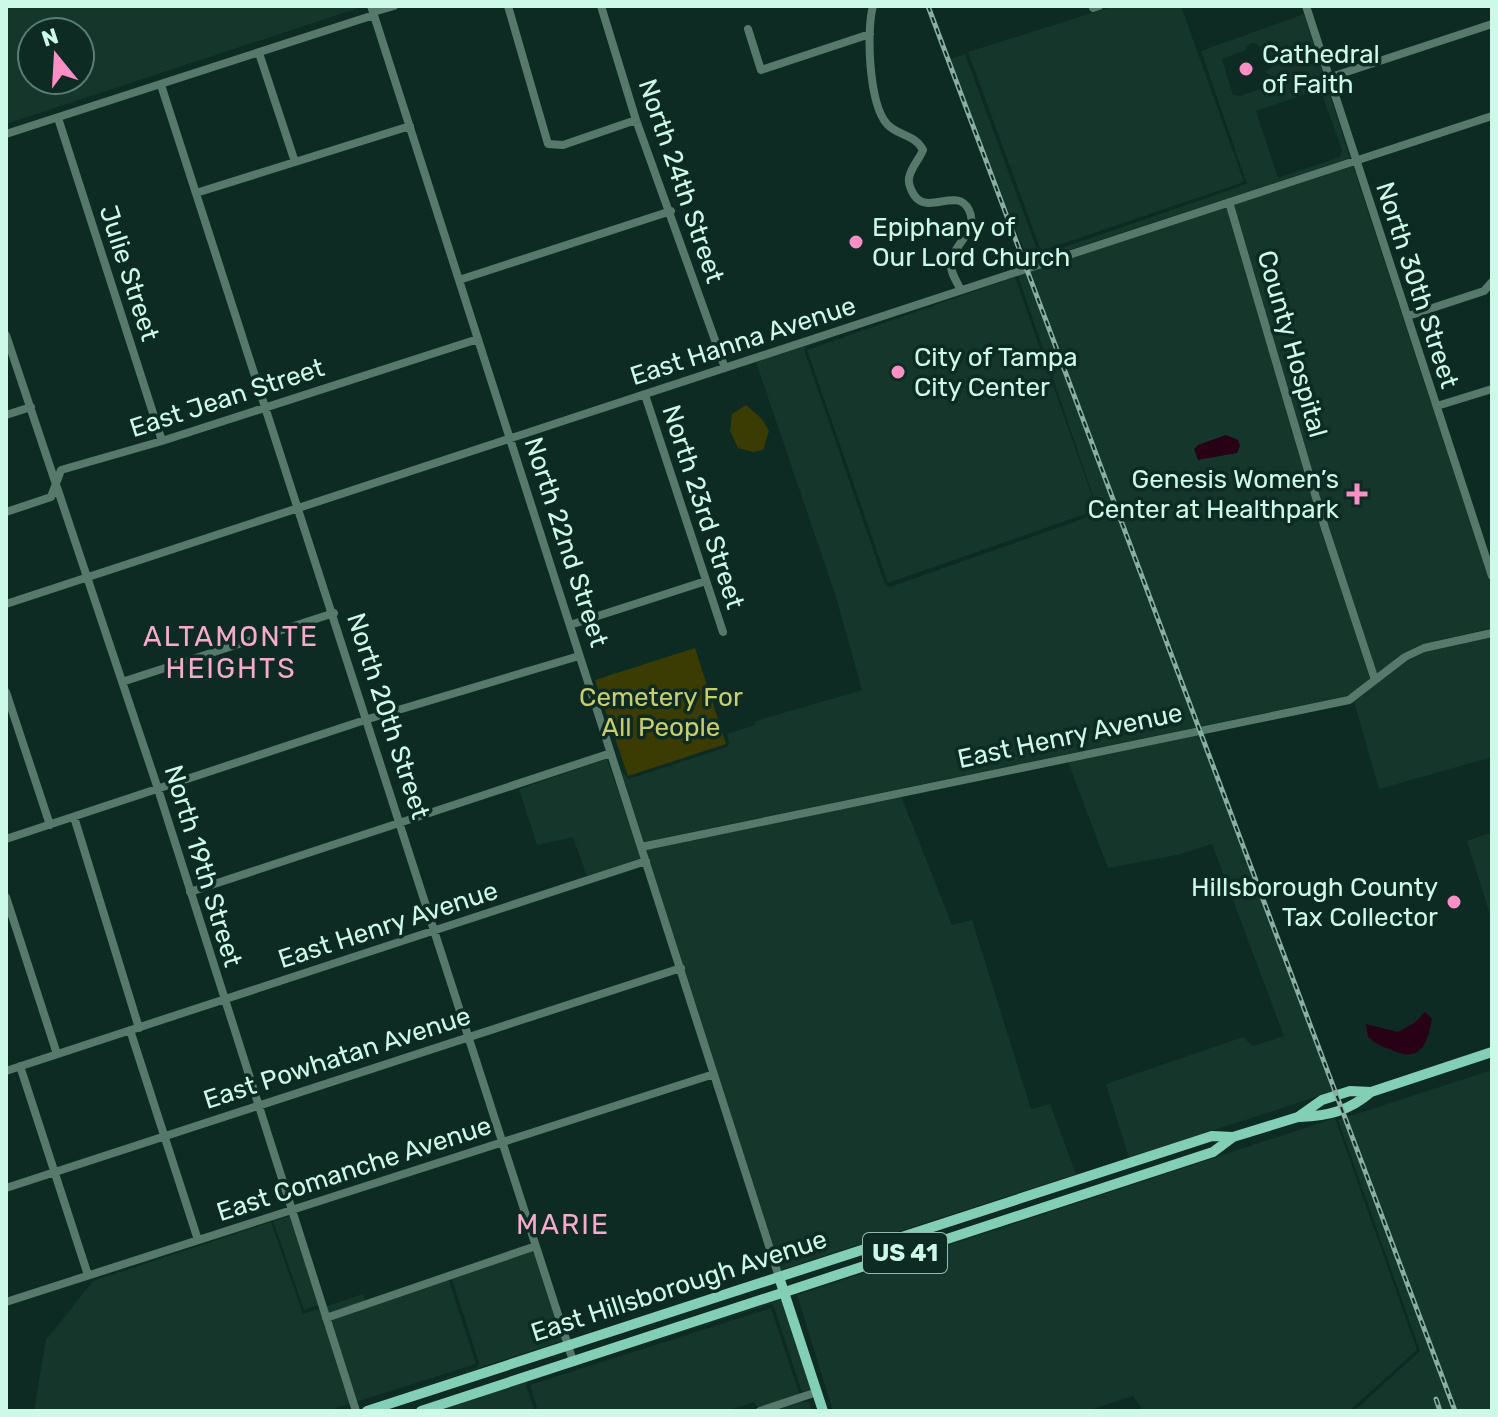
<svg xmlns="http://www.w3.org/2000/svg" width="1498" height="1417" font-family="Rubik,sans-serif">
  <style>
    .built { fill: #14362b; fill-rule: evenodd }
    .green { fill: #3b3c03 }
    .water { fill: #280116 }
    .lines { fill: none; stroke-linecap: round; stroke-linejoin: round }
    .minor { stroke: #56796c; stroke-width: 8 }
    .major { stroke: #83cfb5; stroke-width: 10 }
    .rail-casing { stroke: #88afa1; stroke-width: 5 }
    .rail { stroke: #0d2b22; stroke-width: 2; stroke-dasharray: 6; stroke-linecap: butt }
    .poi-dot { fill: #fc8fc3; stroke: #0d2b22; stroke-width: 3 }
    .labels { text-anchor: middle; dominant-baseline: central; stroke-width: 7; stroke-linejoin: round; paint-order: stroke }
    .shield { fill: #0d2b22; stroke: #93bbad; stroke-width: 2 }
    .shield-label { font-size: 24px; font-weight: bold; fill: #cdf9e9 }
    .poi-label { font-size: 26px; fill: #cdf9e9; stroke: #0d2b22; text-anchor: start }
    .street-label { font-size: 26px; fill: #cdf9e9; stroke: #0d2b22 }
    .park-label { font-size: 26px; fill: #c9cd6d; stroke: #0d2b22 }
    .neighbourhood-label { font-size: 28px; letter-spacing: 2px; fill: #f7aacc; stroke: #0d2b22 }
  </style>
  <rect width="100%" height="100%" fill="#0d2b22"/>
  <!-- built -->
  <path class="built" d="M 6,6 L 361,6 L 362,7 L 6,124 ZM 32,32 L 80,32 L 80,80 L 32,80 Z
    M 1114,6 L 1181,6 L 1244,182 L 1041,251 L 968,52 Z
    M 1304,14 L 1350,158 L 1029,263 L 949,59 L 965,54 L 1038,252 L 1041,255 L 1247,184 L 1201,51 ZM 1254,43 L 1261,48 L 1264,55 L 1268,54 L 1273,58 L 1272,67 L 1265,72 L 1271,76 L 1272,85 L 1240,96 L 1233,95 L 1222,59 L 1246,50 L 1247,45 ZM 1320,89 L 1342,150 L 1340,157 L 1278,178 L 1256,111 Z
    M 1353,166 L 1492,588 L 1492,628 L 1422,644 L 1402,654 L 1376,674 L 1329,527 L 1234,205 Z
    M 1227,207 L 1322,529 L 1370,679 L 1367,683 L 1347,696 L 644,842 L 621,770 L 629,779 L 727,747 L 729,744 L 727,734 L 755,725 L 753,722 L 862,690 L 836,597 L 756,362 L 843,334 L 806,347 L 804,350 L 885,584 L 890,587 L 1099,513 L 1018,276 Z
    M 1015,277 L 1097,510 L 888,583 L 807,350 Z
    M 1492,637 L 1492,757 L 1379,789 L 1354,701 L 1407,661 L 1425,652 Z
    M 1203,734 L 1334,1091 L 1129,1158 L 1106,1084 L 1243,1037 L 1253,1046 L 1284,1036 L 1212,844 L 1177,855 L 1108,868 L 1068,762 Z
    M 607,759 L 641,858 L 587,876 L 573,837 L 537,845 L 519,789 Z
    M 901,796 L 952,925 L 972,920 L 1031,1109 L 1050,1104 L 1076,1174 L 781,1270 L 646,850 Z
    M 1492,832 L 1492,921 L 1467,841 Z
    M 1492,1070 L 1492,1411 L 1354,1411 L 1420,1351 L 1338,1120 Z
    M 1335,1118 L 1417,1350 L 1349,1411 L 1144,1411 L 1133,1396 L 1087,1411 L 833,1411 L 797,1295 Z
    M 290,1216 L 318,1305 L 304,1310 L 273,1221 Z
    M 271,1222 L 303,1314 L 363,1294 L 367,1305 L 448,1278 L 476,1364 L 327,1411 L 34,1411 L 46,1340 L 93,1281 Z
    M 534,1251 L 562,1341 L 358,1407 L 478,1367 L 479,1363 L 452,1279 Z
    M 783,1299 L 812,1389 L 802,1392 L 774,1307 L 771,1304 L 528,1381 L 526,1386 L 535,1411 L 435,1411 Z
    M 771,1308 L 802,1402 L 809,1402 L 812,1411 L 759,1411 L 755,1402 L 726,1411 L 538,1411 L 530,1385 Z"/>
  <!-- green -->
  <path class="green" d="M 746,405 L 762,419 L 769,431 L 763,450 L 753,452 L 738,448 L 730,431 L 732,414 Z
    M 695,648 L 726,744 L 628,776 L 595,680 Z"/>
  <!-- water -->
  <path class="water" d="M 1226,435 L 1238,440 L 1240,446 L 1237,453 L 1198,460 L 1194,449 L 1198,445 Z
    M 1425,1012 L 1432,1019 C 1428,1040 1422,1062 1397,1052 C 1385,1048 1377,1045 1368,1037 L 1366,1024 L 1398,1032 L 1414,1023 Z"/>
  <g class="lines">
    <!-- minor -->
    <path class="minor" d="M 371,6 L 779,1277
      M 508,6 L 548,144 L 563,145 L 636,120
      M 601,6 L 636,120 L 725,368
      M 873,6 C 866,31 869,104 887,124 C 898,136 916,135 923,150 C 919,160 911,167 909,178 C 908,184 911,190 914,195 C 928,216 957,186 969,210 C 979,231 955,242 951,261 C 949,271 957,282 961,290
      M 1306,6 L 1492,576
      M 1093,8 L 1099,6
      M 373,12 L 394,6
      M 748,29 L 761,70 L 870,34
      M 259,53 L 295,162
      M 1328,78 L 1492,24
      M 161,85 L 573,1361
      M 58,118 L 162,441
      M 6,134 L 374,15
      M 196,193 L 410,126
      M 1229,202 L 1325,528 L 1375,680
      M 459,280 L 671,211
      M 1408,316 L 1484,291 L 1492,282
      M 6,335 L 158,789 L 356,1411
      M 645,395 L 723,632
      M 1437,406 L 1492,389
      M 6,415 L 31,407
      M 6,512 L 51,497 L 61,470 L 162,441 L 478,339
      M 6,604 L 1492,116
      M 570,625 L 706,581
      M 122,682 L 334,613
      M 6,692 L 50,825
      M 74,817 L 139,1028
      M 6,839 L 368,719 L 579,656
      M 641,847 L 1349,700 L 1405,657 L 1424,648 L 1492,633
      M 190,892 L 611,753
      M 6,897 L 57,1054
      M 130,1030 L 198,1240
      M 20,1066 L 88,1275
      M 6,1071 L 646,861
      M 6,1188 L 681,968
      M 6,1302 L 714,1074
      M 326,1318 L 536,1246
      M 760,1411 L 817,1392"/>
    <!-- major -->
    <path class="major" d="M 1300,1117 C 1328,1116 1349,1111 1371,1092
      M 779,1277 L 823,1411
      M 367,1411 L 1212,1136 L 1233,1137
      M 421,1411 L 1213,1152 L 1233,1137 L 1298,1117 L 1322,1100 L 1350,1091 L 1371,1092 L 1492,1052"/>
    <!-- rail casing -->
    <g class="rail-casing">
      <path id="rail" d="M 928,6 L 1455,1411
        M 1436,1399 L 1440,1411"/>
    </g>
    <!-- rail -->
    <use href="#rail" class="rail"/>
  </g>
  <!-- markers -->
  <g class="poi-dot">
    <circle cx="1246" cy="69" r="8"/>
    <circle cx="856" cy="242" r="8"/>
    <circle cx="898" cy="372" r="8"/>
    <path d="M1353 482h8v8h8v8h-8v8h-8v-8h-8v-8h8z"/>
    <circle cx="1454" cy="902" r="8"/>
  </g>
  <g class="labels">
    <!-- shield labels -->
    <rect class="shield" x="863" y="1233" width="84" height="40" rx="6"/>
    <g class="shield-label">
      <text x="905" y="1253">US 41</text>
    </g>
    <!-- poi labels -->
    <g class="poi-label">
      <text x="1262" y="54">Cathedral<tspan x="1262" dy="30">of Faith</tspan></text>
      <text x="872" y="227">Epiphany of<tspan x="872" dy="30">Our Lord Church</tspan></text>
      <text x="914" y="357">City of Tampa<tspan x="914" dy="30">City Center</tspan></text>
      <text x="1339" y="479" text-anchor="end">Genesis Women’s<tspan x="1339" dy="30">Center at Healthpark</tspan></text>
      <text x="1438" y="887" text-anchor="end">Hillsborough County<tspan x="1438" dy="30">Tax Collector</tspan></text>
    </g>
    <!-- street labels -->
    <g class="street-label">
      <text transform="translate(681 181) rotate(71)">North 24th Street</text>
      <text transform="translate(129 273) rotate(72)">Julie Street</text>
      <text transform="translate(1417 285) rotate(72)">North 30th Street</text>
      <text transform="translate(743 341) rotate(-18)">East Hanna Avenue</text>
      <text transform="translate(1292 344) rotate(74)">County Hospital</text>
      <text transform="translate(227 398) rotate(-18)">East Jean Street</text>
      <text transform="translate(703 507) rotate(72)">North 23rd Street</text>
      <text transform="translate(566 542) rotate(72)">North 22nd Street</text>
      <text transform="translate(388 716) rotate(72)">North 20th Street</text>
      <text transform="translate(1070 736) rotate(-12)">East Henry Avenue</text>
      <text transform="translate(203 866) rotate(73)">North 19th Street</text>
      <text transform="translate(388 925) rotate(-18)">East Henry Avenue</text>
      <text transform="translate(337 1058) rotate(-18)">East Powhatan Avenue</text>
      <text transform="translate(354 1169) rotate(-18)">East Comanche Avenue</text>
      <text transform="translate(679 1286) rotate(-18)">East Hillsborough Avenue</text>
    </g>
    <!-- park labels -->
    <g class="park-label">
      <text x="661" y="697">Cemetery For<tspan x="661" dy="30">All People</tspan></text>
    </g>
    <!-- neighbourhood labels -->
    <g class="neighbourhood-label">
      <text x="231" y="636">ALTAMONTE<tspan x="231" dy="32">HEIGHTS</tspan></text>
      <text x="563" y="1224">MARIE</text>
    </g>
  </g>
  <!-- border -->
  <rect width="1498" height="1417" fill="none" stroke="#cdf9e9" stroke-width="16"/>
  <!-- north arrow -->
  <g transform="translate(56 56) rotate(342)"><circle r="38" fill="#0d2b22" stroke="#5a7d72" stroke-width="2"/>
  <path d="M0-6L14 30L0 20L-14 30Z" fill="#fc8fc3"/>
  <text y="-12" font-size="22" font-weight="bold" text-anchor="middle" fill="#cdf9e9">N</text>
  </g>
</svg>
